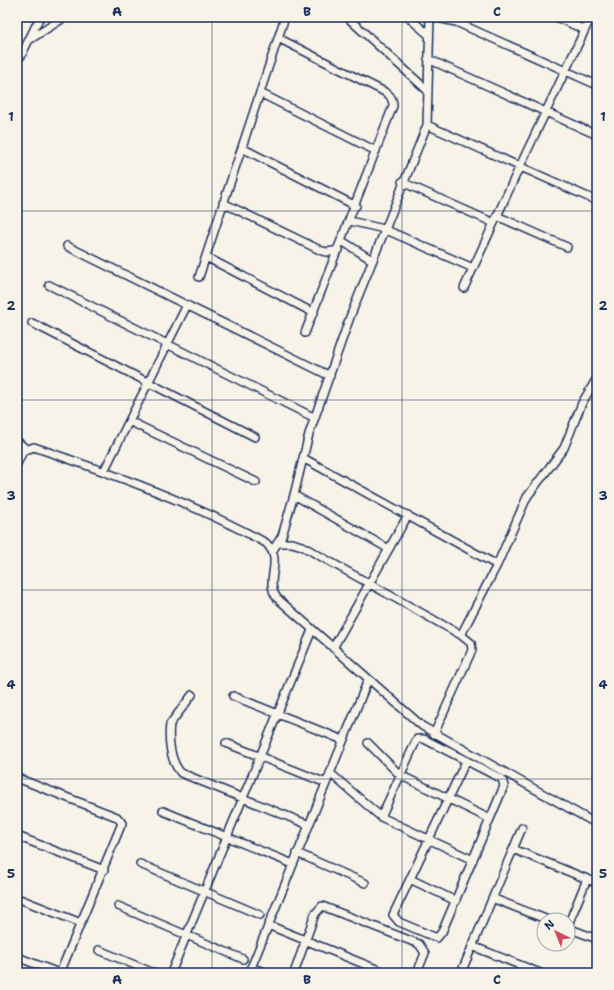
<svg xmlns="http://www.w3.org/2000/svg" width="614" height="990" font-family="'Shantell Sans',sans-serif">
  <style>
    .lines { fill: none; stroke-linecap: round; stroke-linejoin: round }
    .street-casing { stroke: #1b2f5e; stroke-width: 10 }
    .street { stroke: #f7f3e8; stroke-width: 7 }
    .grid { fill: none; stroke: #1b2f5e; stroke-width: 1; stroke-opacity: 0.55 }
    .neatline { fill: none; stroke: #1b2f5e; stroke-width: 1.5 }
    .grid-label { font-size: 13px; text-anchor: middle; font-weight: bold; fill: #1b2f5e }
  </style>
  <rect width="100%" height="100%" fill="#f7f3e8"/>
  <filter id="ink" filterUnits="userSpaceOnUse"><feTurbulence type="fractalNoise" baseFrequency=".025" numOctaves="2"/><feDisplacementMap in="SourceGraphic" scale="8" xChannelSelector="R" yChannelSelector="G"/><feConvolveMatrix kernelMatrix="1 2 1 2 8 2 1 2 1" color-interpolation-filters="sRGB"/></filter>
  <g filter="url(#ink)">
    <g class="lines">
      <!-- street casing -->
      <g class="street-casing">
        <path id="street" d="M 347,17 L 428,91
          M 408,17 L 429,35
          M 433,17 L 456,22 L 597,85
          M 556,17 L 585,30
          M 278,38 L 381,90 C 389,94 393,97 393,106 L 305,333
          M 29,40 L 65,17
          M 21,56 L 40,17
          M 428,59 L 597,135
          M 260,93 L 376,151
          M 427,125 L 597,201
          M 242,148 L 356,206
          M 402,182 L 494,223
          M 223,203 L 322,251 L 327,252 L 339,250
          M 497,216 L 567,247
          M 350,221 L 384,229 L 473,268
          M 342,241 L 372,260
          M 67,246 L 330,376
          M 206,257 L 314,313
          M 199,277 L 285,17
          M 49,285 L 315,418
          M 464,288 L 520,166 L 591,17
          M 32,323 L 255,437
          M 129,421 L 256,482
          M 17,441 L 26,449
          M 303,458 L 497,565
          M 17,464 L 23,451 L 34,447 C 113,474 193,503 266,543 C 285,561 263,580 277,598 L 422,726 L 597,824
          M 104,471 L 187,305
          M 294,495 L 389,549
          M 278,543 L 292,543 L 302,546 L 461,635 L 471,643 L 472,650 L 434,734
          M 273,550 L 282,536 L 294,495 L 309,434 L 350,317 L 427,125 L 430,17
          M 461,635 L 497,565 L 527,497 L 564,448 L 582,403 L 597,378
          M 333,648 L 408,515
          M 192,695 L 170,724 C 168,739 170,761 181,773 L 309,825
          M 233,696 L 343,740
          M 226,743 L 326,783
          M 368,743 L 400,775 L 490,819
          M 330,773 L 381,817 L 473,860
          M 17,778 L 117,817 L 122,823 L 60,973
          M 163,811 L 293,864
          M 381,817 L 417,739 L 424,739 L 502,779 L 504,786 L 442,932 L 437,938 L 399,922 L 393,915 L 466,761
          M 17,836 L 104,870
          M 513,849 L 597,883
          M 297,853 L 365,883
          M 140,864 L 260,915
          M 410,879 L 456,901
          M 17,898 L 81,923
          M 492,898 L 548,920
          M 118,906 L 243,959
          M 268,925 L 386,973
          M 568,925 L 587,879
          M 568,928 L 597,939
          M 472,946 L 540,973
          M 99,950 L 154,973
          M 17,957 L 59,973
          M 251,967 L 267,973
          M 171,973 L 312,630
          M 249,973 L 368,680
          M 294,973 L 315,914 L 322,906 L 419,944 L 425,953 L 417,973
          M 461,973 L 522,828"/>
      </g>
      <!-- street -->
      <use href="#street" class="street"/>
    </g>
  </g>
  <!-- grid -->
  <path class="grid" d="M 212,17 L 212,973M 402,17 L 402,973M 17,211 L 597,211M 17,400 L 597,400M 17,590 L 597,590M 17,779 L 597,779"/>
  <!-- margin -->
  <rect width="614" height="990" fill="none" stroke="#f7f3e8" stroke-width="44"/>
  <!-- north arrow -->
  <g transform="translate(556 932) rotate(317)"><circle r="19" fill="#f7f3e8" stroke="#9fa5b1"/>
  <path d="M0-3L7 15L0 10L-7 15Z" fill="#d1495b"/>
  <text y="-6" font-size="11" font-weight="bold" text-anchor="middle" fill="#1b2f5e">N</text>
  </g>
  <rect x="22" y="22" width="570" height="946" class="neatline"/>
  <g class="grid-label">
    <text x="117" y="16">A</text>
    <text x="307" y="16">B</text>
    <text x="497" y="16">C</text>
    <text x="11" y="121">1</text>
    <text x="603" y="121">1</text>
    <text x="11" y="310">2</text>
    <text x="603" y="310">2</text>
    <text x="11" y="500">3</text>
    <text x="603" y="500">3</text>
    <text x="11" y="689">4</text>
    <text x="603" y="689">4</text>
    <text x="11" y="878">5</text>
    <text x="603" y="878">5</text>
    <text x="117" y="984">A</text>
    <text x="307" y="984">B</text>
    <text x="497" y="984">C</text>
  </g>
</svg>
